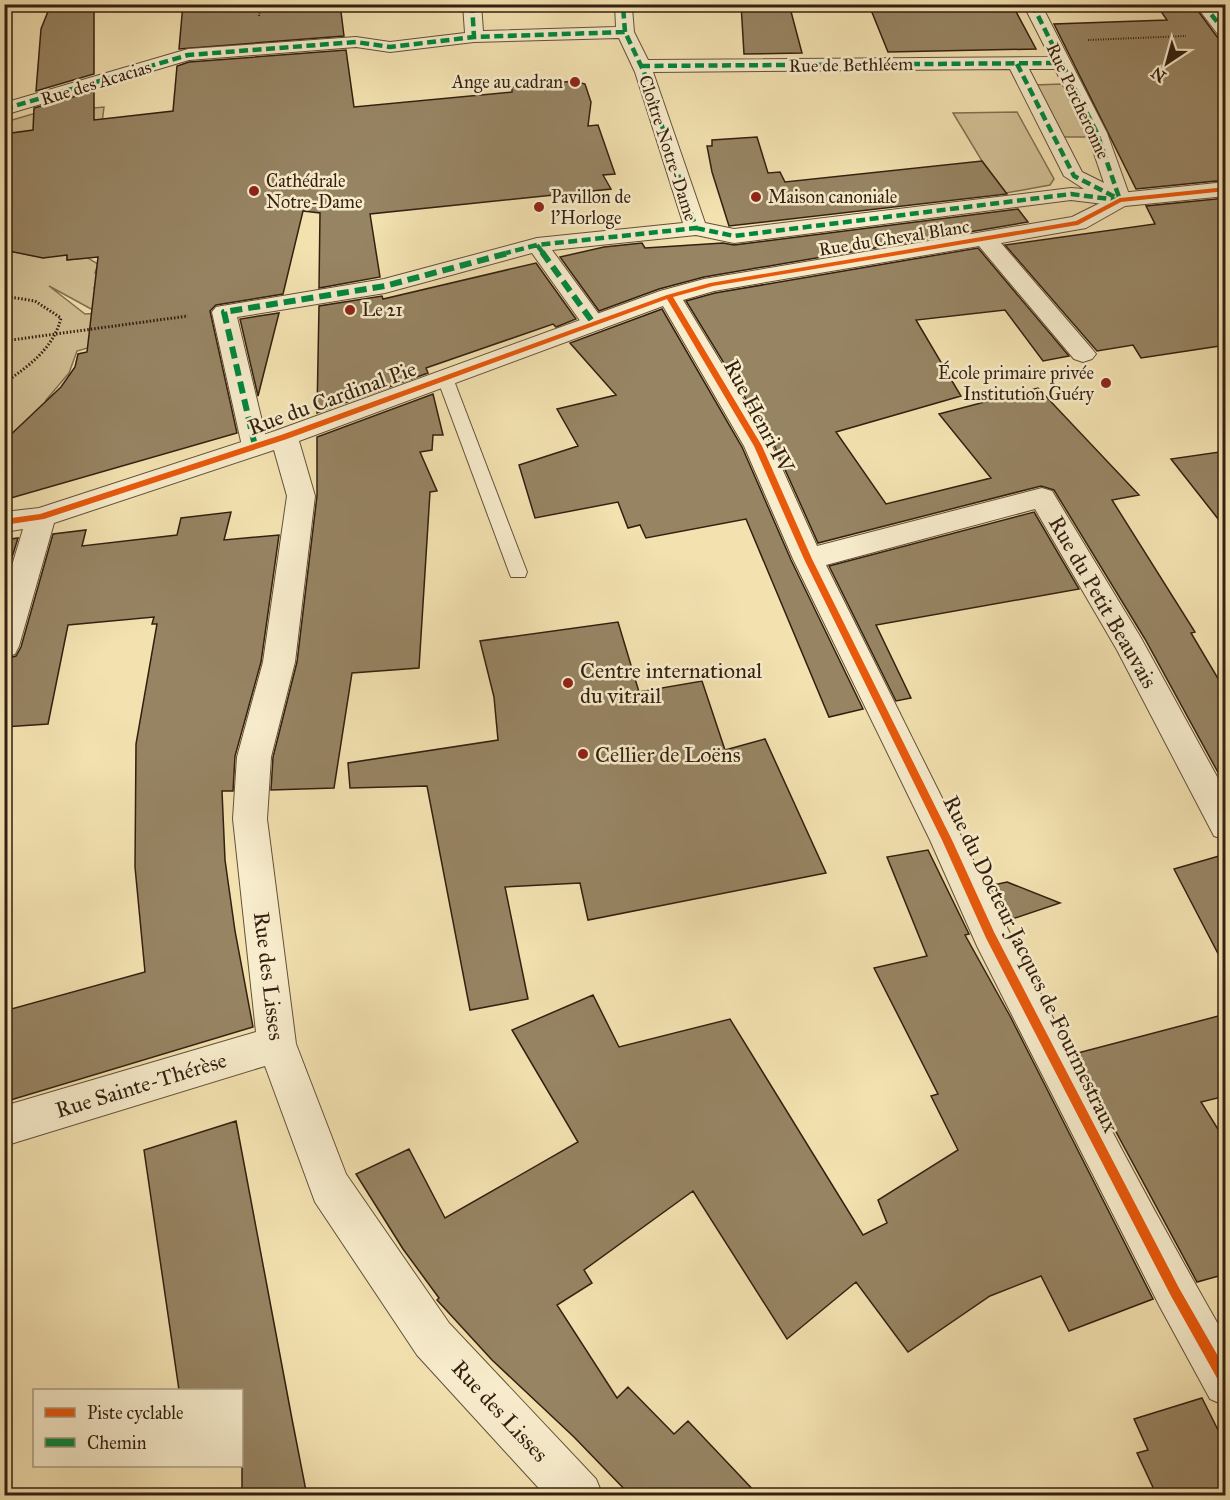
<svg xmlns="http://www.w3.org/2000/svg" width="1230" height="1500" font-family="'IM FELL Great Primer',serif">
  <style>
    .green { fill: #d2c095; stroke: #827052; stroke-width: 1.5 }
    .building { fill: #978463; stroke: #331f10; stroke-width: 1.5 }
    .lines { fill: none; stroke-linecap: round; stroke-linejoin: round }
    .service-casing { stroke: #635038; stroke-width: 2 }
    .pedestrian-casing { stroke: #635038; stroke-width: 2 }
    .minor-casing { stroke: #635038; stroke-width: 2 }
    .path-far1 { stroke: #331f10; stroke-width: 2; stroke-dasharray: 1 1.5; stroke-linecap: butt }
    .path { stroke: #331f10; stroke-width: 3; stroke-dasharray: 1.5 2; stroke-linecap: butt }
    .service { fill: #f7eccc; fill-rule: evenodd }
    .pedestrian { fill: #f7eccc; fill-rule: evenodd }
    .minor { fill: #f7eccc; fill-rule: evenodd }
    .quiet-far1 { stroke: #00873e; stroke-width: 4.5; stroke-dasharray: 9 4.5; stroke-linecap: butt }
    .quiet { stroke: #00873e; stroke-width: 6; stroke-dasharray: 12 6; stroke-linecap: butt }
    .cycleway-casing { stroke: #f7eccc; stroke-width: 4 }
    .cycleway { fill: #e8590c; fill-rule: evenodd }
    .poi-dot { fill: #8f2418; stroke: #f7eccc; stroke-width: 2 }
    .labels { text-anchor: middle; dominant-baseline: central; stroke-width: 5; stroke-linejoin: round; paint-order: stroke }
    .far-street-label { font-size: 18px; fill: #331f10; stroke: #f7eccc }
    .far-poi-label { font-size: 18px; fill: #331f10; stroke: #f7eccc; text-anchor: start }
    .street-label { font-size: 22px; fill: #331f10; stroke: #f7eccc }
    .poi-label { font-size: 22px; fill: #331f10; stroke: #f7eccc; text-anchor: start }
  </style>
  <rect width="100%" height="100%" fill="#f3e1b0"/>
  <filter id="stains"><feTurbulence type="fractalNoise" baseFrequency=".00333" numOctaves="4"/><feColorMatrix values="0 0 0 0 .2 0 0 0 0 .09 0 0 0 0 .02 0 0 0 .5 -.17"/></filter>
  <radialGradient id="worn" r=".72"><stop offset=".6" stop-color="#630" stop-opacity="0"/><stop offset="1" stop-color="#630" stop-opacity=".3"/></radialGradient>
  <!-- green -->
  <path class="green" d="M 1062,84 L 1090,137 L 1061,137 L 1035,85 Z
    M 104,107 L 102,123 L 96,120 L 83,121 L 82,125 L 5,134 L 5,122 L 36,113 Z
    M 1017,112 L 1054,179 L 1050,185 L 1006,193 L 982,161 L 953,113 Z
    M 14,252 L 35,256 L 67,255 L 67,260 L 88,258 L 98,264 L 95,273 L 97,273 L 97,287 L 94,288 L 96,290 L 93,310 L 49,286 L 85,314 L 142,311 L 142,332 L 77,351 L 69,373 L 46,400 L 39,435 L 5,442 L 5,255 Z"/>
  <!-- building -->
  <path class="building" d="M 51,4 L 94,4 L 94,74 L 36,91 L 41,29 Z
    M 183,4 L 340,4 L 344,36 L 179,49 Z
    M 741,4 L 789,4 L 802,53 L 744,54 Z
    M 1156,4 L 1193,4 L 1218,38 L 1226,40 L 1226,180 L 1136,189 L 1054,24 L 1167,20 Z
    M 869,5 L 1013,6 L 1036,49 L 888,52 Z
    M 346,50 L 354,107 L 512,92 L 512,87 L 575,81 L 585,84 L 591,102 L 588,126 L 598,125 L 615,174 L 603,175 L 611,189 L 370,214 L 380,277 L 319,288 L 320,213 L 303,211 L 283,294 L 216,305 L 210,311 L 237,433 L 4,500 L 4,441 L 61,387 L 75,367 L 78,354 L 87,352 L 98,257 L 67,260 L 67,255 L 43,258 L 4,250 L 4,134 L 33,130 L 34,108 L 94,91 L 94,120 L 173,111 L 177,66 L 189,62 Z
    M 757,137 L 768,173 L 780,172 L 785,182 L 982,161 L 1007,194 L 729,226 L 712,172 L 707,146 L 712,146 L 712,140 Z
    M 1226,198 L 1226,345 L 1141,358 L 1133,345 L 1097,351 L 1005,245 L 1155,224 L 1146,206 Z
    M 1018,209 L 1028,222 L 704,277 L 659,289 L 599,311 L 560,257 L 604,247 L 642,243 L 645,248 L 723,243 L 734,245 Z
    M 978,248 L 1069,356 L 1043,361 L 1005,310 L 916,320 L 961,396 L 836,432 L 886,504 L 991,478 L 939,414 L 1038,388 L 1139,495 L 1112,500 L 1195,632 L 1191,633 L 1226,692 L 1226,787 L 1145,639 L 1054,490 L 1041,486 L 818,543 L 774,445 L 686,301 L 715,293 Z
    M 536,263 L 576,319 L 556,327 L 553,324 L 426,368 L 428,373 L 317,413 L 319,306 L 382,296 L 383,299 Z
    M 662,309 L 742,447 L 791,560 L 863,709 L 829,717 L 746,519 L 646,538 L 640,525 L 628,528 L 618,502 L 535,518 L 519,465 L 578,446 L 557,409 L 616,395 L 570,343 Z
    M 279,313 L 258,396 L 240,319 Z
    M 433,394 L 443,435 L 433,435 L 432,450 L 420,452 L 437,491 L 430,492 L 419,668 L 352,673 L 334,788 L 271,790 L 273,757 L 297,662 L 317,496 L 317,437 Z
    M 1226,451 L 1226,529 L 1171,459 Z
    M 231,512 L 224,540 L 279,535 L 261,662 L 235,756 L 233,791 L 222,791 L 225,860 L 235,931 L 253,1027 L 4,1102 L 4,1011 L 145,972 L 135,867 L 136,744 L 157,624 L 152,624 L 154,617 L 68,625 L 48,724 L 4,727 L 4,659 L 16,656 L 21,647 L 53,534 L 86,530 L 82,546 L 177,535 L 181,518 Z
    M 1034,512 L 1079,589 L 876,625 L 911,698 L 896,701 L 829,566 Z
    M 18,538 L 4,583 L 4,540 Z
    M 618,622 L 639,692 L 702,681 L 725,750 L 765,739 L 826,873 L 588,920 L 580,883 L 505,887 L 528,999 L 470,1010 L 427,786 L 350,788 L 348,763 L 498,740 L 494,697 L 480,641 Z
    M 928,850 L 969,934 L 965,935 L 1010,1016 L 1153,1299 L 1069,1331 L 1041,1276 L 990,1296 L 908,1352 L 856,1282 L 787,1339 L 693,1191 L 584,1270 L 592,1283 L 557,1305 L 617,1398 L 628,1387 L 674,1434 L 688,1421 L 759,1496 L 631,1496 L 574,1437 L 492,1360 L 437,1300 L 439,1298 L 403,1249 L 356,1174 L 409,1149 L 445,1218 L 578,1142 L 512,1030 L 593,995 L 619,1047 L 730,1019 L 863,1235 L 887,1223 L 878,1200 L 958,1150 L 931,1096 L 938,1094 L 874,968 L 927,956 L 887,857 Z
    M 1226,854 L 1226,969 L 1174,869 Z
    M 1007,882 L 1060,903 L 1006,921 L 989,886 Z
    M 1226,1014 L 1226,1096 L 1201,1102 L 1226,1142 L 1226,1274 L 1197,1282 L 1074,1054 Z
    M 236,1121 L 292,1419 L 307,1496 L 242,1496 L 242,1390 L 179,1390 L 144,1150 Z
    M 1202,1398 L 1226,1446 L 1226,1496 L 1157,1496 L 1137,1453 L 1148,1450 L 1134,1419 Z"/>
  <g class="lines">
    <!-- service casing -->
    <g class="service-casing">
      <path id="service" d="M 445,373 L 453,378 L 527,572 L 525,577 L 511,577 L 509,572 L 437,378 Z"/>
    </g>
    <!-- pedestrian casing -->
    <g class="pedestrian-casing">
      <path id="pedestrian" d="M 463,4 L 481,4 L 483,31 L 616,27 L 615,4 L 634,4 L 632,8 L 634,32 L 648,60 L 1050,57 L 1023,4 L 1041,4 L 1107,133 L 1131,200 L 1127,204 L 1120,206 L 1071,200 L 734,243 L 696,235 L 552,250 L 606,324 L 602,329 L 586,329 L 532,253 L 385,293 L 237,317 L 268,446 L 264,452 L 255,454 L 246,452 L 242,446 L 212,312 L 216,307 L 384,279 L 537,238 L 683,223 L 635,72 L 619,38 L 474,42 L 390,52 L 356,47 L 189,60 L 4,115 L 4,103 L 188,49 L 356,37 L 390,42 L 465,33 ZM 1010,69 L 1064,176 L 1084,189 L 1071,188 L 734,229 L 705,223 L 653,72 ZM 1029,69 L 1055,69 L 1087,133 L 1104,183 L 1082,172 Z
        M 1195,4 L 1213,4 L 1226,21 L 1226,38 L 1220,37 Z"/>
    </g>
    <!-- minor casing -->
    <g class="minor-casing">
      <path id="minor" d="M 1226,182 L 1226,196 L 1125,206 L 1086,228 L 1001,243 L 1092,349 L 1096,354 L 1092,359 L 1083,362 L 1074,359 L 979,246 L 714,291 L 683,300 L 772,446 L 817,546 L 1042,488 L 1052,491 L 1141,638 L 1226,793 L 1226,840 L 1214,836 L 1117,650 L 1035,509 L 826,565 C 956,824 1081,1086 1226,1338 L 1226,1406 L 1210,1399 L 1160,1307 L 977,946 L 930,840 L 793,559 L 744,446 L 663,306 L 299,441 L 315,496 L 295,662 L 271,757 L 267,819 L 296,1044 L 346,1174 L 449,1323 L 596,1479 L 603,1496 L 546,1496 L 417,1355 L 315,1202 L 265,1066 L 4,1146 L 4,1106 L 256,1032 L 233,819 L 237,757 L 263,662 L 287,496 L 274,450 L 54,523 L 19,646 L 15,654 L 4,657 L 4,592 L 23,529 L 4,532 L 4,512 L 39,508 L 275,431 L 660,291 L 704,279 L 1072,217 L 1120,193 Z"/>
    </g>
    <!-- path-far1 -->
    <path class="path-far1" d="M 259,16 L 261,4
      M 1088,40 L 1186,36"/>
    <!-- path -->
    <path class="path" d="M 4,296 L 35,301 L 61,318 C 53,349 29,366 4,383
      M 4,341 L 188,316"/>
    <!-- service -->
    <use href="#service" class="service"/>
    <!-- pedestrian -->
    <use href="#pedestrian" class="pedestrian"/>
    <!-- minor -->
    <use href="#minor" class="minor"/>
    <!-- quiet-far1 -->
    <path class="quiet-far1" d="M 472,4 L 474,37
      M 1032,4 L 1097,133 L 1120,200
      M 1203,4 L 1226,33
      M 625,32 L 623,6 L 626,4
      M 1017,64 L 1074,176 L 1115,197
      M 641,66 L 1061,63
      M 4,109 L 188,55 L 356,42 L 390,47 L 474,37 L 625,32 L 644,72 L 696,228 L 537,245 L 506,253
      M 696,228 L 734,236 L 1071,194 L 1117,200
      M 537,245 L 543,253"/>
    <!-- quiet -->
    <path class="quiet" d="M 542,252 L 594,324
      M 255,446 L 224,312 L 385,286 L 512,252"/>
    <!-- cycleway casing -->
    <g class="cycleway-casing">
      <path id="cycleway" d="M 1226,187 L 1226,191 L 1121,202 L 1078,225 L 713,286 L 673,297 L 762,446 L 812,559 L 952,840 L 994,932 L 1179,1288 L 1226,1370 L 1226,1389 L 1222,1387 L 1171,1296 L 986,938 L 942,840 L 804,559 L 754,446 L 667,299 L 287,439 L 44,519 L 4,525 L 4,519 L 40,514 L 281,435 L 667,295 L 710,283 L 1076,221 L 1120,198 Z"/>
    </g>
    <!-- cycleway -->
    <use href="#cycleway" class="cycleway"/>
  </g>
  <!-- markers -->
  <g class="poi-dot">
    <circle cx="575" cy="82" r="6"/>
    <circle cx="254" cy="191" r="6"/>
    <circle cx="756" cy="197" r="6"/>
    <circle cx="539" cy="207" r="6"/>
    <circle cx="350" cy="310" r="6"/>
    <circle cx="1106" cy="383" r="6"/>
    <circle cx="568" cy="683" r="6"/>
    <circle cx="583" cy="754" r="6"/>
  </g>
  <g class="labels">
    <!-- far-street labels -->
    <g class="far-street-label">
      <text transform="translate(851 65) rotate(-1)">Rue de Bethléem</text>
      <text transform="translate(96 83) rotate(-17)">Rue des Acacias</text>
      <text transform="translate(1078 101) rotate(65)">Rue Percheronne</text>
      <text transform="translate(668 148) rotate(72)">Cloître Notre-Dame</text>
      <text transform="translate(894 238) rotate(-9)">Rue du Cheval Blanc</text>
    </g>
    <!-- far-poi labels -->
    <g class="far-poi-label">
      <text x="563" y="82" text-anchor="end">Ange au cadran</text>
      <text x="266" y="181">Cathédrale<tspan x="266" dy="21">Notre-Dame</tspan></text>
      <text x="551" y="197">Pavillon de<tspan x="551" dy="21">l'Horloge</tspan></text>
      <text x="768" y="197">Maison canoniale</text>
      <text x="362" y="310">Le 21</text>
      <text x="1094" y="373" text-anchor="end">École primaire privée<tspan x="1094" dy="21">Institution Guéry</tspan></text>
    </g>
    <!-- street labels -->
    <g class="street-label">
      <text transform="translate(332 398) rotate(-20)">Rue du Cardinal Pie</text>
      <text transform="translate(759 416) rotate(62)">Rue Henri IV</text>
      <text transform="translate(1103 602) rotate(60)">Rue du Petit Beauvais</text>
      <text transform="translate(1031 964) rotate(64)">Rue du Docteur Jacques de Fourmestraux</text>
      <text transform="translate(269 976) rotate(83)">Rue des Lisses</text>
      <text transform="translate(141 1085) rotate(-17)">Rue Sainte-Thérèse</text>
      <text transform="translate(500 1411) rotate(47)">Rue des Lisses</text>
    </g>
    <!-- poi labels -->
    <g class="poi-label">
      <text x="580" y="670">Centre international<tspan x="580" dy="25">du vitrail</tspan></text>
      <text x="595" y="754">Cellier de Loëns</text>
    </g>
  </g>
  <!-- margin -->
  <rect width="1230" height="1500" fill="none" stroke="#f3e1b0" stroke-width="24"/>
  <rect x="6" y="6" width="1218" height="1488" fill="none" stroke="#331f10" stroke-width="3"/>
  <rect x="12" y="12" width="1206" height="1476" fill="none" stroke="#331f10" stroke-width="1.5"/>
  <!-- legend -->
  <rect x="33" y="1389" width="210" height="78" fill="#f7eccc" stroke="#a99a81" stroke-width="1.5"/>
  <rect x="45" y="1408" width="30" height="9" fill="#e8590c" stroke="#a99a81" stroke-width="1.5"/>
  <text x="87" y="1419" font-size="18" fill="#331f10">Piste cyclable</text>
  <rect x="45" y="1438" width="30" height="9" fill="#00873e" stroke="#a99a81" stroke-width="1.5"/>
  <text x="87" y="1449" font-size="18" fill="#331f10">Chemin</text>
  <!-- north arrow -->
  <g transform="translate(1167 63) rotate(216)" stroke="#f7eccc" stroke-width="4.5" paint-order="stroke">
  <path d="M0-4.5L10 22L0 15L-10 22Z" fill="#331f10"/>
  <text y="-9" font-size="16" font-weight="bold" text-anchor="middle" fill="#331f10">N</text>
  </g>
  <rect width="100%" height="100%" filter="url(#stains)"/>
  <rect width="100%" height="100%" fill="url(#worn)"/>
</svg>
